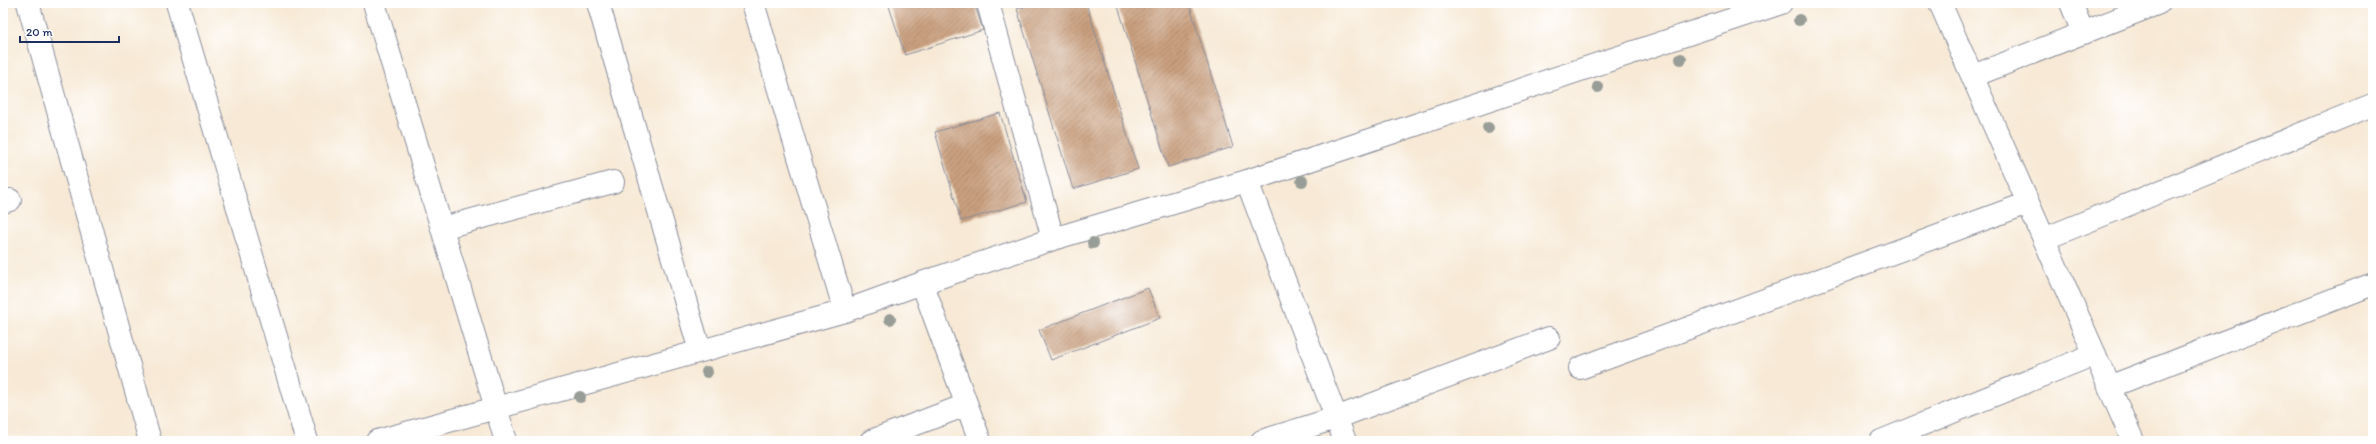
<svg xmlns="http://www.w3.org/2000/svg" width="2376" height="444" font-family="Itim,sans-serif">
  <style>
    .building { fill: url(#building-hatch) }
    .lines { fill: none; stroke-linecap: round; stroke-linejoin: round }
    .street-casing { stroke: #898c9a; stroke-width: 24 }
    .street { stroke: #fff; stroke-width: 22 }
    .tree { fill: #989d97 }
  </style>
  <defs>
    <pattern id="building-hatch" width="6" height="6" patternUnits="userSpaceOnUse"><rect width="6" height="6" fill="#caa07f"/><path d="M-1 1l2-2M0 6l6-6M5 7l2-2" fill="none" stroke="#a3836b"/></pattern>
  </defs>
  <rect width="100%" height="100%" fill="#fff"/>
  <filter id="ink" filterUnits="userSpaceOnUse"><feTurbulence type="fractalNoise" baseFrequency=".025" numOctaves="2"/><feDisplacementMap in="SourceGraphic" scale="8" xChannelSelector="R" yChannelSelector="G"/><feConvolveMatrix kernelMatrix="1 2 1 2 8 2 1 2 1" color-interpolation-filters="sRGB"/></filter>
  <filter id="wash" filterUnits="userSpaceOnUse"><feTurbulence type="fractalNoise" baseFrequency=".012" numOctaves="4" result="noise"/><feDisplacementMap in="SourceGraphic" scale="16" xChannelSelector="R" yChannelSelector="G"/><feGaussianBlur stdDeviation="0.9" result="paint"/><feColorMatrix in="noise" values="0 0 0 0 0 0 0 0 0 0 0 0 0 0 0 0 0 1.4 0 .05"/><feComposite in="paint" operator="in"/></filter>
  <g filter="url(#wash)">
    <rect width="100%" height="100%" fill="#f7e9d5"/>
    <g id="blocks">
      <!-- building -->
      <path class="building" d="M 888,3 L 974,3 L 983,30 L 905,55 Z
        M 1037,3 L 1086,3 L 1138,169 L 1073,189 L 1017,9 Z
        M 1117,3 L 1189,3 L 1233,147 L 1168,167 Z
        M 1000,113 L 1027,202 L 961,221 L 935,132 Z
        M 1148,288 L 1160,318 L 1051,360 L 1039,330 Z"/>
    </g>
  </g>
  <g filter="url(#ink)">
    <use href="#blocks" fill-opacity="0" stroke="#898c9a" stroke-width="1"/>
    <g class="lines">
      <!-- street casing -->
      <g class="street-casing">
        <path id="street" d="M 28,3 L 150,441
          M 177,3 L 307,441
          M 374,3 L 506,441
          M 598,3 L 700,351
          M 753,3 L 845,311
          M 988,3 L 1053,239
          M 1940,3 L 2133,441
          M 2071,3 L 2083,33
          M 1973,76 L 2159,3
          M 1247,181 L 1345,441
          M 3,202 L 10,200
          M 442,228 L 613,182
          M 2044,239 L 2372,105
          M 922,283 L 980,441
          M 1580,368 L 2028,203
          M 2109,387 L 2373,284
          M 377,441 L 845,311 L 922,283 L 1053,239 L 1247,181 L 1781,3
          M 871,441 L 966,405
          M 1262,441 L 1336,418 L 1549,338
          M 1881,441 L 2095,354"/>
      </g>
      <!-- street -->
      <use href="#street" class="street"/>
    </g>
    <!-- trees -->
    <g class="tree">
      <circle cx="1799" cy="20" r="6"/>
      <circle cx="1681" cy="59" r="6"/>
      <circle cx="1598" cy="87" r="6"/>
      <circle cx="1488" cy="128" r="6"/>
      <circle cx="1302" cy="181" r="6"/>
      <circle cx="1093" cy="243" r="6"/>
      <circle cx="890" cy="319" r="6"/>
      <circle cx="707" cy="372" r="6"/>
      <circle cx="580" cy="397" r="6"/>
    </g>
  </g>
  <!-- margin -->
  <rect width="2376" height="444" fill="none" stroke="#fff" stroke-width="16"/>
  <!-- scale -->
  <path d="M20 36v6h99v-6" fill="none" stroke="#1b2f5e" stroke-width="2"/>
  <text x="26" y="36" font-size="12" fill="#1b2f5e" stroke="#ffffff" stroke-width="3" paint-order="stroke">20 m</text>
</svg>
